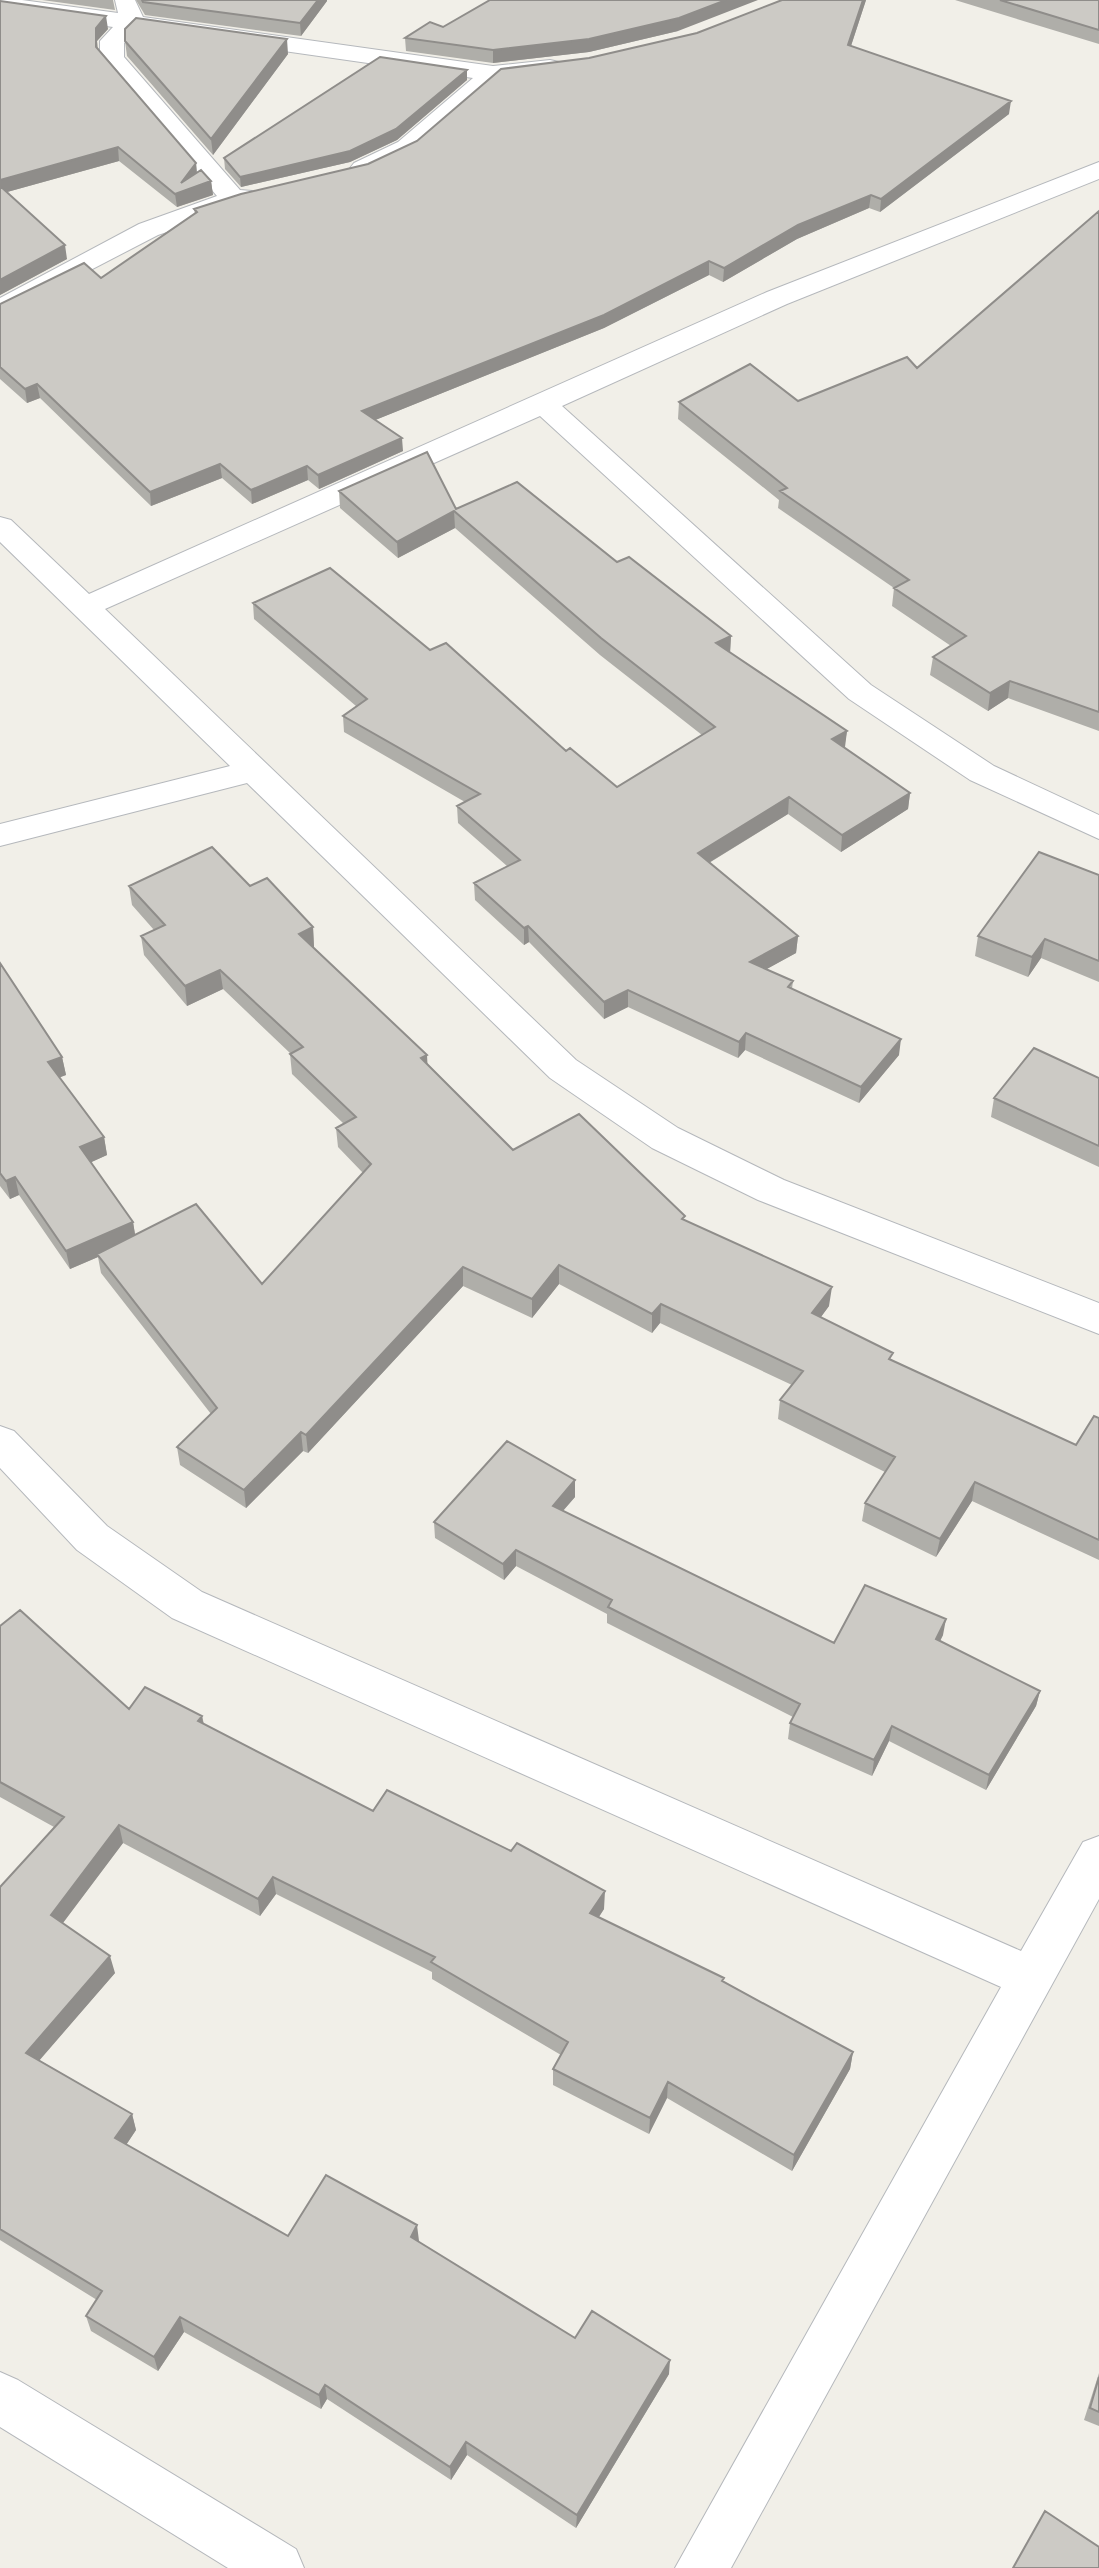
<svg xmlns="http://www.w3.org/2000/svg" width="1099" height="2568" font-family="'Titillium Web',sans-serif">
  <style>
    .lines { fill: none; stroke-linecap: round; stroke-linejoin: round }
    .minor-casing { stroke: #b5b8bc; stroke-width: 2 }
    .minor { fill: #fff; fill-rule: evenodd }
    .wall { fill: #afaea9 }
    .shaded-wall { fill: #8f8d8a }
    .building { fill: #cccac5; stroke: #8f8d8a; stroke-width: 2 }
  </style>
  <rect width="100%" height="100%" fill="#f1efe8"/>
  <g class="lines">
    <!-- minor casing -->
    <g class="minor-casing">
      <path id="minor" d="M 0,0 L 22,0 L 118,13 L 115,0 L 135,0 L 143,17 L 493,66 L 550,60 L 559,62 L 562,67 L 559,72 L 500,80 L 416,152 L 363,176 L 354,173 L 350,168 L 354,163 L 398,142 L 473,78 L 137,30 L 124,43 L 124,57 L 240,190 L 252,191 L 256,197 L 252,203 L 158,235 L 0,317 L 0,298 L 139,224 L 217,196 L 100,58 L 100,41 L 113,27 L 0,11 Z
        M 1099,162 L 1099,179 L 787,304 L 562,406 L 871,685 L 994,766 L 1099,815 L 1099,839 L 970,780 L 849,699 L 540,416 L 105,609 L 576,1060 L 678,1128 L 784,1180 L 1099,1303 L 1099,1334 L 758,1200 L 652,1148 L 550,1078 L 247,783 L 0,846 L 0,824 L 230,766 L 0,542 L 0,517 L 11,520 L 89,594 L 767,292 Z
        M 0,1426 L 14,1431 L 107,1526 L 202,1592 L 1021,1951 L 1083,1842 L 1099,1836 L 1099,1899 L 731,2568 L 675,2568 L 1001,1987 L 172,1618 L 77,1550 L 0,1468 Z
        M 0,2372 L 18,2380 L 296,2549 L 304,2568 L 228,2568 L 0,2427 Z"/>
    </g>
    <!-- minor -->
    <use href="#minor" class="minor"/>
  </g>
  <!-- wall -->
  <path class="wall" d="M 42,0 L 113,0 L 115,10 Z
    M 136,0 L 327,0 L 327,1 L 301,36 L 145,15 Z
    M 782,0 L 866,0 L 851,46 L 1009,114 L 880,212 L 869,208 L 797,239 L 723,282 L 709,275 L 604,328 L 375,420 L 403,451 L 319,489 L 308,480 L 252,504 L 222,478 L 151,506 L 40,398 L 27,403 L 0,379 L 0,304 L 101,278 L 195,214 L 194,209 L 368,164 L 589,58 L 697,33 Z
    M 955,0 L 1099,0 L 1099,44 Z
    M 0,1 L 108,29 L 97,41 L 98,48 L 196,163 L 197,173 L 211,181 L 213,195 L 177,207 L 119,161 L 7,192 L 67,259 L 0,295 Z
    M 443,27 L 678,31 L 589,52 L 493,63 L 406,51 L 405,38 Z
    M 125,41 L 288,54 L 213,155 L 127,56 Z
    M 467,70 L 467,80 L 397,140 L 350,162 L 241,187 L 225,169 L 224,158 Z
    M 1099,211 L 1099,731 L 1008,698 L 988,711 L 930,675 L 933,657 L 951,646 L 892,606 L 894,588 L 778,508 L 779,500 L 678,419 L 679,402 L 798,401 L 917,368 Z
    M 339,491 L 456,509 L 617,562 L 731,636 L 730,653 L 847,731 L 844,748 L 910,793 L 908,809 L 841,852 L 788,814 L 709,863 L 798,936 L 796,953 L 766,969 L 793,981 L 792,989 L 899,1055 L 859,1103 L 745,1050 L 738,1058 L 628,1007 L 604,1019 L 529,942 L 524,945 L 475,900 L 474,883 L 507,866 L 458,823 L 457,806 L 465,802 L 344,732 L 343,716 L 356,706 L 254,619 L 253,603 L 430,650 L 617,787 L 702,735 L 600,655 L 455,528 L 398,558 L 340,508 Z
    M 1099,875 L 1099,982 L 1041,958 L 1028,977 L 975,956 L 978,936 Z
    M 129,886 L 250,886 L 313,927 L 314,947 L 313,947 L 428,1065 L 513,1150 L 684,1220 L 829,1306 L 820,1318 L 892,1360 L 1076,1445 L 1099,1418 L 1099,1560 L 972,1501 L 936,1557 L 862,1521 L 865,1503 L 885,1472 L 778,1419 L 780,1400 L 792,1385 L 660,1323 L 652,1333 L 559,1284 L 532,1318 L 463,1286 L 308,1453 L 303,1451 L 246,1508 L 180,1465 L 177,1447 L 211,1414 L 101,1273 L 98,1257 L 70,1269 L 19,1195 L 10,1199 L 0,1186 L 0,963 L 62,1057 L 66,1075 L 59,1077 L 104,1137 L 107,1155 L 91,1162 L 133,1222 L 135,1235 L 262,1284 L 363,1173 L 338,1147 L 336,1128 L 344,1124 L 292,1074 L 290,1054 L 291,1054 L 223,989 L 187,1006 L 144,955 L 141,936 L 154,930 L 132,905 Z
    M 1099,1078 L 1099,1167 L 991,1117 L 994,1098 Z
    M 575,1480 L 575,1497 L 563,1511 L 834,1643 L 943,1635 L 940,1641 L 1040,1691 L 1036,1706 L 986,1790 L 889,1741 L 872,1776 L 788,1739 L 790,1723 L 793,1717 L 607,1623 L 607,1614 L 516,1566 L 504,1580 L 435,1538 L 434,1522 Z
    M 0,1626 L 129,1709 L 202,1716 L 204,1724 L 373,1811 L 604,1909 L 599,1917 L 723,1981 L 853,2052 L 850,2069 L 792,2171 L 667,2098 L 649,2134 L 553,2085 L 553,2069 L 561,2055 L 432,1979 L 432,1972 L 276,1894 L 260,1916 L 123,1843 L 63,1923 L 115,1973 L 39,2060 L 132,2114 L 136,2130 L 126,2145 L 288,2236 L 419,2241 L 418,2241 L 575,2338 L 669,2374 L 576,2528 L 467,2455 L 451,2480 L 327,2399 L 321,2409 L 184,2332 L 158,2371 L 91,2331 L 86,2316 L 97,2300 L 0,2240 L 0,1887 L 54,1827 L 0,1797 Z
    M 1099,2373 L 1099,2426 L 1084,2420 Z"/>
  <!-- shaded-wall -->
  <path class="shaded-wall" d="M 318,0 L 327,0 L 327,1 L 301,36 L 300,23 Z
    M 726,0 L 758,0 L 678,31 L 589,52 L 493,63 L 493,50 Z
    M 863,0 L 866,0 L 847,58 L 848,45 Z
    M 106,16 L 108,29 L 97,41 L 98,60 L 96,28 Z
    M 287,39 L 288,54 L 213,155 L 211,139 Z
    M 467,70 L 467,80 L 397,140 L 350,162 L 241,187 L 240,177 Z
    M 1011,101 L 1009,114 L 880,212 L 881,199 Z
    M 118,147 L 119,161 L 0,194 L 0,180 Z
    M 196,163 L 197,176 L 211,181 L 213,195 L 177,207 L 175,194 L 181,183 Z
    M 871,195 L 869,208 L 797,239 L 723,282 L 724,268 L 798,225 Z
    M 65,245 L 67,259 L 0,295 L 0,280 Z
    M 709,261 L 709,275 L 604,328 L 363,425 L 362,411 Z
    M 37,384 L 40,398 L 27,403 L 25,389 Z
    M 402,438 L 403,451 L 319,489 L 318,475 Z
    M 220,464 L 222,478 L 151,506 L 150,492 Z
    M 307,466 L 308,480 L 252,504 L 251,490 Z
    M 454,511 L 455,528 L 398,558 L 397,542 Z
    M 731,636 L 730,653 L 716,643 Z
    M 1010,681 L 1008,698 L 988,711 L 990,693 Z
    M 847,731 L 845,747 L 831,756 L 832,739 Z
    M 910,793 L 908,809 L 841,852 L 842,835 Z
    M 789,797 L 788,814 L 697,870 L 698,853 Z
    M 528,926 L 529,942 L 524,945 L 524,928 Z
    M 313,927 L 314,947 L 301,953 L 299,934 Z
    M 798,936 L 796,953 L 749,979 L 750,962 Z
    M 1045,939 L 1041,958 L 1028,977 L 1032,957 Z
    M 220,970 L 223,989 L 187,1006 L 185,986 Z
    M 628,990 L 628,1007 L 604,1019 L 604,1002 Z
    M 746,1033 L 745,1050 L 738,1058 L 739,1042 Z
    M 901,1039 L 899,1055 L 859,1103 L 861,1087 Z
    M 427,1055 L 428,1074 L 421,1058 Z
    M 62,1057 L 66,1075 L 51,1081 L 48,1062 Z
    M 104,1137 L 107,1155 L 83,1166 L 80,1147 Z
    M 15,1177 L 19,1195 L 10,1199 L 6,1181 Z
    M 133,1222 L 136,1240 L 97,1254 L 98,1257 L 70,1269 L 66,1251 Z
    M 559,1265 L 559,1284 L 532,1318 L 532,1299 Z
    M 463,1267 L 463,1286 L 308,1453 L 306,1435 Z
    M 832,1287 L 829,1306 L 810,1332 L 812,1313 Z
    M 661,1304 L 660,1323 L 652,1333 L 652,1314 Z
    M 301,1432 L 303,1451 L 246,1508 L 244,1490 Z
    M 575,1480 L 575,1497 L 553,1522 L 553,1506 Z
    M 975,1482 L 972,1501 L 936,1557 L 940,1539 Z
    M 516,1550 L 516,1566 L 504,1580 L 503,1564 Z
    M 946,1619 L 943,1635 L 933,1655 L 936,1639 Z
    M 1040,1691 L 1036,1706 L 986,1790 L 989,1775 Z
    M 202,1716 L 205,1734 L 198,1721 Z
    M 892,1726 L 889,1741 L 872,1776 L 874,1760 Z
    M 119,1825 L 123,1843 L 56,1932 L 51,1915 Z
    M 273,1877 L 276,1894 L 260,1916 L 258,1899 Z
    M 605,1891 L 604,1909 L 590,1930 L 590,1913 Z
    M 110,1956 L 115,1973 L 32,2069 L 26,2053 Z
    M 853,2052 L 850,2069 L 792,2171 L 794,2155 Z
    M 668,2082 L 667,2098 L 649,2134 L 650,2118 Z
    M 132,2114 L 136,2130 L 120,2154 L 115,2138 Z
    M 417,2225 L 419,2241 L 412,2252 L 411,2237 Z
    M 180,2317 L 184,2332 L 158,2371 L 154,2357 Z
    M 670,2360 L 669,2374 L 576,2528 L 577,2515 Z
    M 325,2385 L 327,2399 L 321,2409 L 319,2395 Z
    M 466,2442 L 467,2455 L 451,2480 L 450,2467 Z"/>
  <!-- building -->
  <path class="building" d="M 142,0 L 318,0 L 300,23 L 143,2 Z
    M 490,0 L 726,0 L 679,18 L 589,39 L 493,50 L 405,38 L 430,22 L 443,27 Z
    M 782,0 L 863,0 L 848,45 L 1011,101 L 881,199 L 871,195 L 798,225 L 724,268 L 709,261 L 604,315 L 362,411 L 402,438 L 318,475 L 307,466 L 251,490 L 220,464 L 150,492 L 37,384 L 25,389 L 0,367 L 0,304 L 84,263 L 101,278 L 197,212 L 194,209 L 241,194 L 368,164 L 417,141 L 501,69 L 589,58 L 697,33 Z
    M 1000,0 L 1099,0 L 1099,30 Z
    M 0,1 L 106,16 L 96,28 L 96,47 L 196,163 L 181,183 L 201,170 L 211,181 L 175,194 L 118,147 L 0,180 Z
    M 136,18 L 287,39 L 211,139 L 125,41 L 125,29 Z
    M 380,57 L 467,70 L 396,129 L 350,151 L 240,177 L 224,158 Z
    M 0,186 L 65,245 L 0,280 Z
    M 1099,211 L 1099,712 L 1010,681 L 990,693 L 933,657 L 966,636 L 894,588 L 909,580 L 780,491 L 787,488 L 679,402 L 750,364 L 798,401 L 907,357 L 917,368 Z
    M 427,452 L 456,509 L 517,482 L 617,562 L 629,557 L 731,636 L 716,643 L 847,731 L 832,739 L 910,793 L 842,835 L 789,797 L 698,853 L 798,936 L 750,962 L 793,981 L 788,987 L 901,1039 L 861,1087 L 746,1033 L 739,1042 L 628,990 L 604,1002 L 528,926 L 524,928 L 474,883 L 520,860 L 457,806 L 480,794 L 343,716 L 367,699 L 253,603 L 330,568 L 430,650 L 446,643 L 566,751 L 570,748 L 617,787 L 715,727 L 601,638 L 454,511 L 397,542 L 339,491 Z
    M 212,847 L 250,886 L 267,878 L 313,927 L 299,934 L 427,1055 L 421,1058 L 513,1150 L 579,1114 L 685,1216 L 682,1219 L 832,1287 L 812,1313 L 893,1353 L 889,1359 L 1076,1445 L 1094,1416 L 1099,1418 L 1099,1540 L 975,1482 L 940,1539 L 865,1503 L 895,1457 L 780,1400 L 803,1371 L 661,1304 L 652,1314 L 559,1265 L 532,1299 L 463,1267 L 306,1435 L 301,1432 L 244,1490 L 177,1447 L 217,1408 L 97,1254 L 196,1204 L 262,1284 L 371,1164 L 336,1128 L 356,1117 L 290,1054 L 303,1047 L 220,970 L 185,986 L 141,936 L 165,925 L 129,886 Z
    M 1039,852 L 1099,875 L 1099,961 L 1045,939 L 1032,957 L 978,936 Z
    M 0,963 L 62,1057 L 48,1062 L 104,1137 L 80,1147 L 133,1222 L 66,1251 L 15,1177 L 6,1181 L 0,1173 Z
    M 1034,1048 L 1099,1078 L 1099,1146 L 994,1098 Z
    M 507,1441 L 575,1480 L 553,1506 L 834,1643 L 865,1585 L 946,1619 L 936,1639 L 1040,1691 L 989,1775 L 892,1726 L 874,1760 L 790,1723 L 800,1704 L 608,1607 L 612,1600 L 516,1550 L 503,1564 L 434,1522 Z
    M 20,1610 L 129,1709 L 145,1687 L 202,1716 L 198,1721 L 373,1811 L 387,1790 L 511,1851 L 517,1843 L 605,1891 L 590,1913 L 724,1978 L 722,1981 L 853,2052 L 794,2155 L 668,2082 L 650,2118 L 553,2069 L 568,2042 L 431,1962 L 435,1957 L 273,1877 L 258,1899 L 119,1825 L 51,1915 L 110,1956 L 26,2053 L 132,2114 L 115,2138 L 288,2236 L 326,2175 L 417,2225 L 411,2237 L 575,2338 L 592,2311 L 670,2360 L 577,2515 L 466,2442 L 450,2467 L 325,2385 L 319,2395 L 180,2317 L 154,2357 L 86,2316 L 102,2291 L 0,2229 L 0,1887 L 64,1817 L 0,1782 L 0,1626 Z
    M 1099,2377 L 1099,2412 L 1090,2408 Z
    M 1045,2511 L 1099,2547 L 1099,2568 L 1013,2568 Z"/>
</svg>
